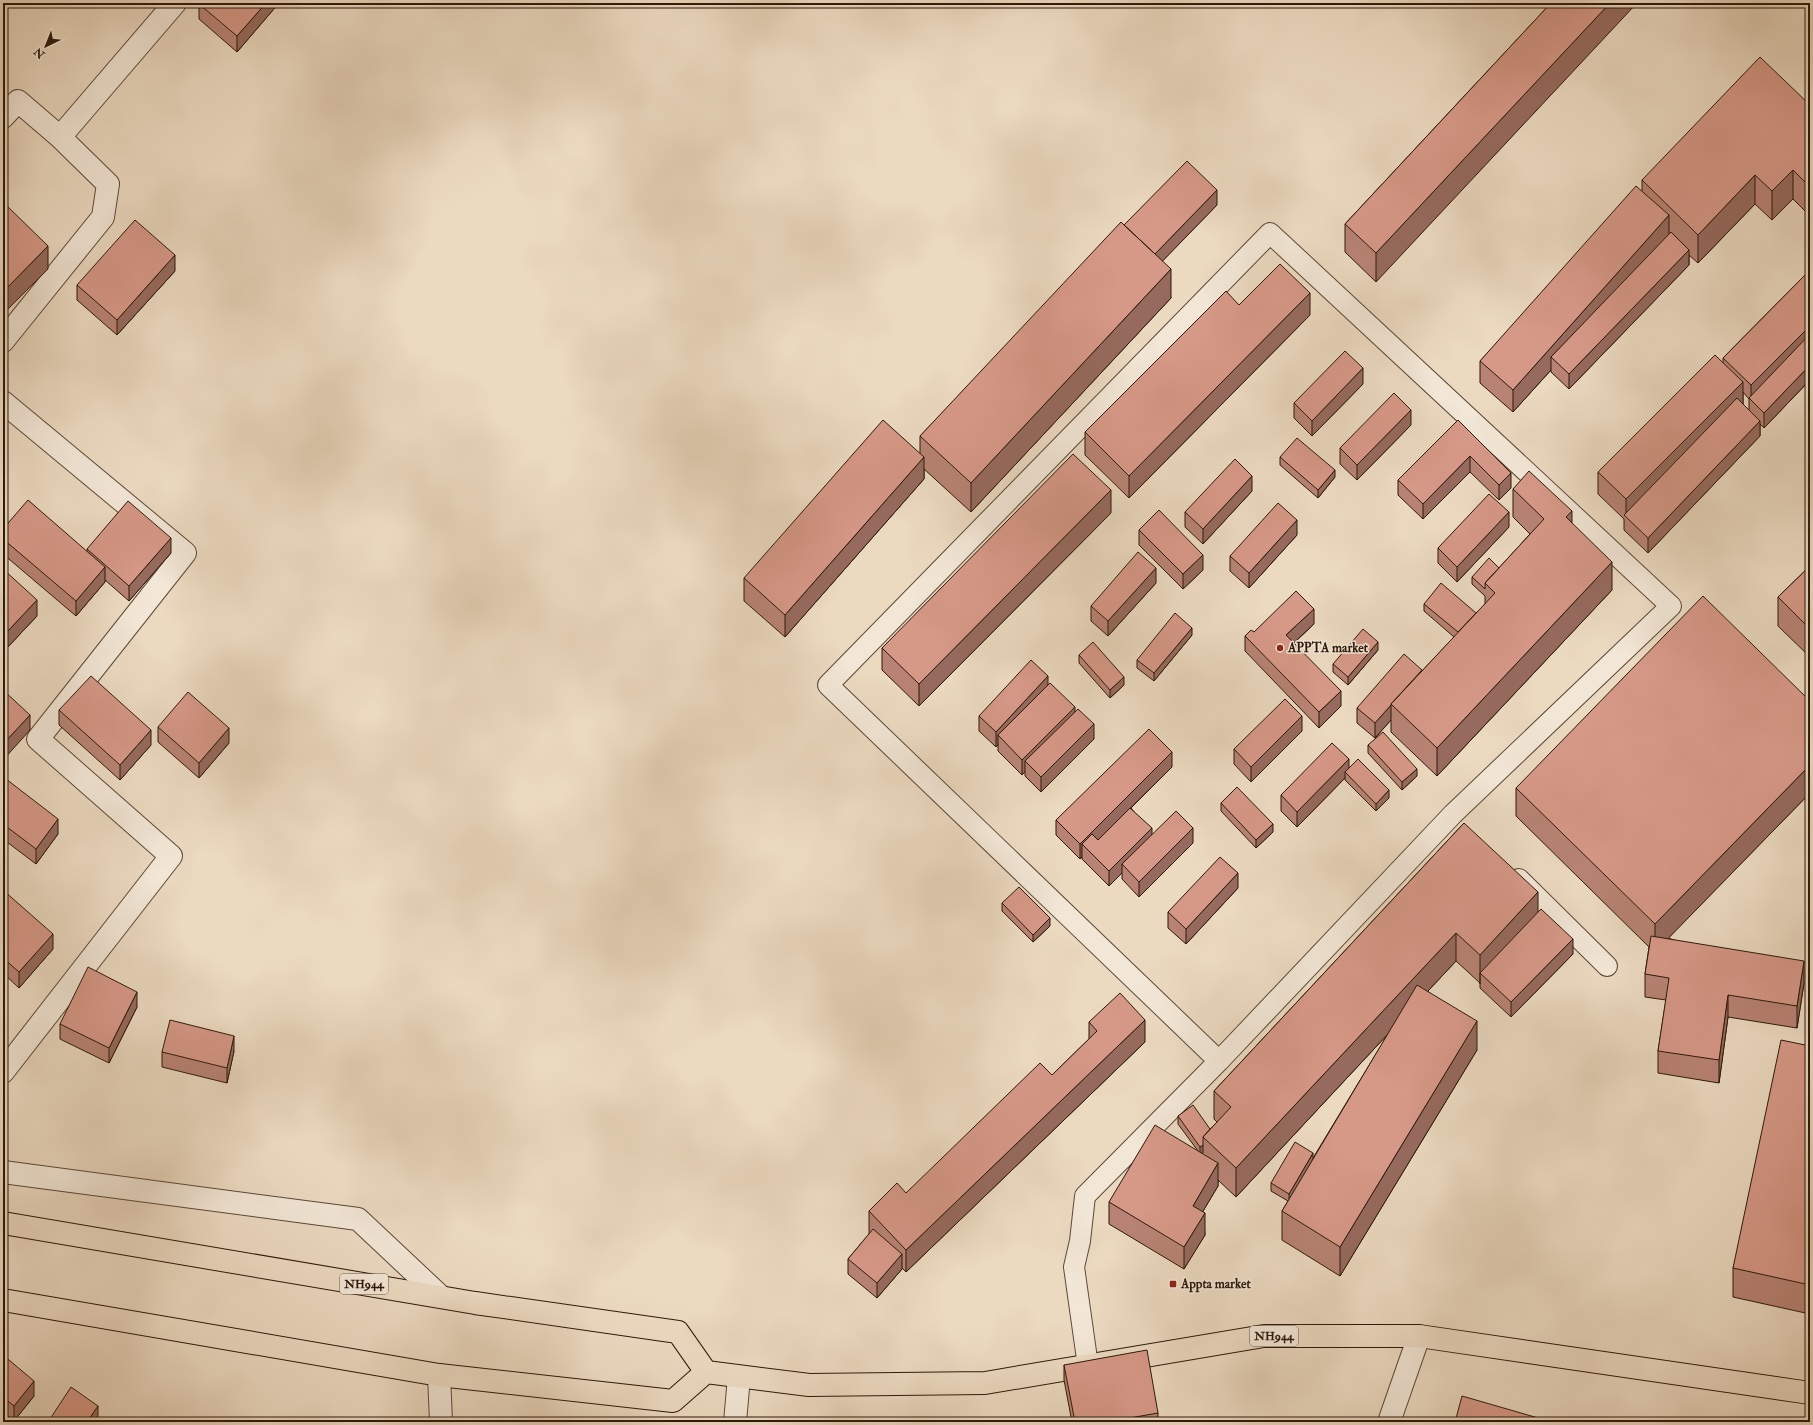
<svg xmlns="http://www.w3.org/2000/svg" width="1813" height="1425" font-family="'IM FELL Double Pica',serif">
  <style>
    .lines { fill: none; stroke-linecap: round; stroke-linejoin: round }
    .service-casing { stroke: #5c4938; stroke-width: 22 }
    .minor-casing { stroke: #5c4938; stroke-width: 24 }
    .tertiary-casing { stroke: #5c4938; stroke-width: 24 }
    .trunk-casing { stroke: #2d190a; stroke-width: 24 }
    .service { stroke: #f2e6d6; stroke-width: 20 }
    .minor { stroke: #f2e6d6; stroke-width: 22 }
    .tertiary { stroke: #f2e6d6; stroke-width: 22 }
    .trunk { stroke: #ebd9c0; stroke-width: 22 }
    .wall { fill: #b88374; stroke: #2d190a; fill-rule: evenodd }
    .shaded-wall { fill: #966a5e; stroke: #2d190a }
    .building { fill: #d69887; stroke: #2d190a }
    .poi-dot { fill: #8f2418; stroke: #f2e6d6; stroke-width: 1.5 }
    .labels { text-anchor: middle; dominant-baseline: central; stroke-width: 3; stroke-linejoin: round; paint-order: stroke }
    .shield { fill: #f2e6d6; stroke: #685647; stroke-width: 1 }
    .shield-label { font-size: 12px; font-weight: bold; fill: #2d190a }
    .poi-label { font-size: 13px; font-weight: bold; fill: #2d190a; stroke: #f2e6d6; text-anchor: start }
  </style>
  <rect width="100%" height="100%" fill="#ebd9c0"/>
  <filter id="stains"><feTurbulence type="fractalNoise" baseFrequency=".005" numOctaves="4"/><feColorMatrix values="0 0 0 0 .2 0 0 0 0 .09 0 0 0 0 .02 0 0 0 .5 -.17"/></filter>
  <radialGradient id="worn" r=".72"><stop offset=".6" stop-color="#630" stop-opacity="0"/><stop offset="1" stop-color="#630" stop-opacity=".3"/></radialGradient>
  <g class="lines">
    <!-- service casing -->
    <g class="service-casing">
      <path id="service" d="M 1519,879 L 1607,966
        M 1088,1366 L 1074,1267 L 1080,1241 L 1085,1196 L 1219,1061 L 1453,814 L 1671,606 L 1270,233 L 828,685 L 1219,1061"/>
    </g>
    <!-- minor casing -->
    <g class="minor-casing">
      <path id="minor" d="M 3,117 L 18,101 L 60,137 L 175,3
        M 3,341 L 103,217 L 108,184 L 60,137
        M 3,402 L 185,553 L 38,739 L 171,856 L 3,1072
        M 3,1172 L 358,1219 L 440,1296
        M 1389,1422 L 1419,1336"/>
    </g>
    <!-- tertiary casing -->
    <g class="tertiary-casing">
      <path id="tertiary" d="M 439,1375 L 441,1422
        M 735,1422 L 739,1377"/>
    </g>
    <!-- trunk casing -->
    <g class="trunk-casing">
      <path id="trunk" d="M 3,1223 L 475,1303 L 678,1332 L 706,1372 L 809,1385 L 985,1383 L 1264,1336 L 1419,1336 L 1810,1393
        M 3,1300 L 439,1375 L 673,1401 L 706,1372"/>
    </g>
    <!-- service -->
    <use href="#service" class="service"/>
    <!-- minor -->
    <use href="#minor" class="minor"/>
    <!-- tertiary -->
    <use href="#tertiary" class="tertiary"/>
    <!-- trunk -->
    <use href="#trunk" class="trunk"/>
  </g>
  <!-- wall -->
  <path class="wall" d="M 200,3 L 279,3 L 237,52 L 199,19 L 199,4 Z
    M 1551,3 L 1376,282 L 1345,252 L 1345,224 Z
    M 1810,105 L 1810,216 L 1793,199 L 1772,220 L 1755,204 L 1698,263 L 1689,255 L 1689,265 L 1569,389 L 1551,372 L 1551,370 L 1513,412 L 1480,383 L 1480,361 L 1642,191 L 1642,180 Z
    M 1217,205 L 1162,261 L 1171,298 L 971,512 L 924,469 L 924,479 L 785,637 L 744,601 L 744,578 L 920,453 L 920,436 L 1124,225 Z
    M 1810,270 L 1810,380 L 1764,428 L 1760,424 L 1760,436 L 1648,553 L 1624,530 L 1624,519 L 1598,494 L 1598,472 L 1723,363 L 1723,358 ZM 1743,392 L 1749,399 L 1749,411 L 1743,404 Z
    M 175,271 L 117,335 L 77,300 L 77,285 Z
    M 1239,305 L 1310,315 L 1129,498 L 1085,455 L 1085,432 Z
    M 1363,384 L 1312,436 L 1294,418 L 1294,403 Z
    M 1458,420 L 1511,488 L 1499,500 L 1470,472 L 1423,519 L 1398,495 L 1398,480 Z
    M 1411,425 L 1357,480 L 1340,464 L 1340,448 Z
    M 1280,457 L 1335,477 L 1318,498 L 1280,465 Z
    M 1513,489 L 1572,523 L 1612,590 L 1437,776 L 1391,732 L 1391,720 L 1375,738 L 1357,723 L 1357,708 L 1422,671 L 1454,637 L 1424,611 L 1424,604 L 1476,613 L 1485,604 L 1485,596 L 1472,584 L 1472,577 L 1499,568 L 1530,534 L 1513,517 Z
    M 1252,491 L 1203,544 L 1185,527 L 1185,512 Z
    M 1111,513 L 919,706 L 882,670 L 882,648 Z
    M 1509,527 L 1457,582 L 1438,563 L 1438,548 Z
    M 3,529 L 87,552 L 87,549 L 171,553 L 129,601 L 105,580 L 105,582 L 76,616 L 3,554 Z
    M 1139,530 L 1203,570 L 1183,589 L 1139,545 Z
    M 1297,535 L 1249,588 L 1230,571 L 1230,556 Z
    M 1810,566 L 1810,657 L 1778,626 L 1778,597 Z
    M 3,569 L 37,616 L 6,649 L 3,646 Z
    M 1156,583 L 1108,636 L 1091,621 L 1091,606 Z
    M 1314,624 L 1294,643 L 1341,706 L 1319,728 L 1245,651 L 1245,636 L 1254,632 Z
    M 1192,635 L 1154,681 L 1137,668 L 1137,660 Z
    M 1378,650 L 1348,685 L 1333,672 L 1333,664 Z
    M 1079,655 L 1124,685 L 1110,698 L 1079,663 Z
    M 1048,685 L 1075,713 L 1094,739 L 1041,792 L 1025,776 L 1025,772 L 1022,775 L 998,751 L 998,745 L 996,747 L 979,731 L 979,716 Z
    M 1810,701 L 1810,793 L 1668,938 L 1804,983 L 1797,1028 L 1728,1017 L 1719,1083 L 1658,1073 L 1658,1051 L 1666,1000 L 1645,997 L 1645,974 L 1649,947 L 1516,816 L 1516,788 Z
    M 59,710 L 151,745 L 120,780 L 59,725 Z
    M 158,727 L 229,743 L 199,778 L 158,742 Z
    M 1302,731 L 1251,782 L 1234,764 L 1234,749 Z
    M 1368,745 L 1417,776 L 1402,790 L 1368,753 Z
    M 1172,767 L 1131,808 L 1152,835 L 1193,843 L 1139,897 L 1122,879 L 1122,873 L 1109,886 L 1082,859 L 1082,857 L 1080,859 L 1056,835 L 1056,820 Z
    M 1349,769 L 1389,798 L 1376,811 L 1345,780 L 1345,778 L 1297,827 L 1281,811 L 1281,795 Z
    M 3,783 L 58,834 L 36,864 L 3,839 Z
    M 1221,803 L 1273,832 L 1256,848 L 1221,811 Z
    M 1464,823 L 1573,954 L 1511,1017 L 1480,988 L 1480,983 L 1456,961 L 1428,991 L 1477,1050 L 1340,1276 L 1282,1240 L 1282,1211 L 1288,1201 L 1271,1191 L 1271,1183 L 1313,1158 L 1388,1034 L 1236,1197 L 1218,1180 L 1218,1186 L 1203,1211 L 1205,1235 L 1184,1269 L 1109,1224 L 1109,1202 L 1198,1151 L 1178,1124 L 1178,1116 L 1210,1129 L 1217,1122 L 1214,1119 L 1214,1091 Z
    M 1238,888 L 1186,944 L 1168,928 L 1168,912 Z
    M 3,890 L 53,949 L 19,988 L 3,973 Z
    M 1002,903 L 1050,926 L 1033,942 L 1002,911 Z
    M 137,1007 L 109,1063 L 60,1039 L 60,1024 Z
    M 1089,1022 L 1145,1042 L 906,1272 L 902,1268 L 902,1269 L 877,1298 L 848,1274 L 848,1259 L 869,1234 L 869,1211 L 906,1193 L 1052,1075 L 1089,1039 Z
    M 1810,1046 L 1810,1314 L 1733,1297 L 1733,1268 Z
    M 234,1051 L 227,1083 L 162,1067 L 162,1052 Z
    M 3,1355 L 34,1396 L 14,1421 L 3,1412 Z
    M 1064,1365 L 1158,1413 L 1158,1422 L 1072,1422 L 1064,1380 Z"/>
  <!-- shaded-wall -->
  <path class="shaded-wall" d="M 266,3 L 279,3 L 237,52 L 237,36 Z
    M 1610,3 L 1637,3 L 1376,282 L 1376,253 Z
    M 1793,170 L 1793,199 L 1772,220 L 1772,191 Z
    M 1755,175 L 1755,204 L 1698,263 L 1698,235 Z
    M 1217,190 L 1217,205 L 1153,271 L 1153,256 Z
    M 1669,215 L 1669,238 L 1551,357 L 1551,370 L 1513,412 L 1513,390 Z
    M 48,246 L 48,269 L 3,314 L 3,292 Z
    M 1689,250 L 1689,265 L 1569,389 L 1569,374 Z
    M 175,255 L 175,271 L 117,335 L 117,320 Z
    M 1171,269 L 1171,298 L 971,512 L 971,483 Z
    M 1310,293 L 1310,315 L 1129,498 L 1129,476 Z
    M 1810,326 L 1810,341 L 1751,400 L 1751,385 Z
    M 1810,365 L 1810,380 L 1764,428 L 1764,413 Z
    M 1363,368 L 1363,384 L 1312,436 L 1312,421 Z
    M 1743,382 L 1743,404 L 1626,517 L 1626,499 Z
    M 1411,410 L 1411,425 L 1357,480 L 1357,465 Z
    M 1760,421 L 1760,436 L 1648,553 L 1648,538 Z
    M 1470,456 L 1470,472 L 1423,519 L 1423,504 Z
    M 924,457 L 924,479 L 785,637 L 785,615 Z
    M 1335,470 L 1335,477 L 1318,498 L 1318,490 Z
    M 1511,473 L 1511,488 L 1499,500 L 1499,485 Z
    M 1252,476 L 1252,491 L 1203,544 L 1203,529 Z
    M 1111,490 L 1111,513 L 919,706 L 919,684 Z
    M 1572,511 L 1572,540 L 1566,517 Z
    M 1509,512 L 1509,527 L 1457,582 L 1457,567 Z
    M 1297,520 L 1297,535 L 1249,588 L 1249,573 Z
    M 171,538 L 171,553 L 129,601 L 129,586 Z
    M 1203,555 L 1203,570 L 1183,589 L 1183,574 Z
    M 1612,562 L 1612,590 L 1437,776 L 1437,748 Z
    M 105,567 L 105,582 L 76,616 L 76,601 Z
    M 1156,568 L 1156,583 L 1108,636 L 1108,621 Z
    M 37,600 L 37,616 L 6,649 L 6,633 Z
    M 1314,609 L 1314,624 L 1286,650 L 1286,635 Z
    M 1192,628 L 1192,635 L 1154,681 L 1154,673 Z
    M 1378,642 L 1378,650 L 1348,685 L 1348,677 Z
    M 1048,676 L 1048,692 L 998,735 L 998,745 L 996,747 L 996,732 Z
    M 1124,677 L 1124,685 L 1110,698 L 1110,690 Z
    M 1341,691 L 1341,706 L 1319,728 L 1319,712 Z
    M 1391,705 L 1391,720 L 1375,738 L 1375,723 Z
    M 1075,707 L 1075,722 L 1025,761 L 1025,772 L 1022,775 L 1022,760 Z
    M 30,715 L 30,730 L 3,760 L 3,744 Z
    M 1302,716 L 1302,731 L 1251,782 L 1251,767 Z
    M 1094,724 L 1094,739 L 1041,792 L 1041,777 Z
    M 229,728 L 229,743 L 199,778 L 199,763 Z
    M 151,730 L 151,745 L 120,780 L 120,765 Z
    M 1172,752 L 1172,767 L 1088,850 L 1082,844 L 1082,857 L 1080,859 L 1080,844 Z
    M 1349,759 L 1349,775 L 1345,772 L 1345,778 L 1297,827 L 1297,812 Z
    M 1810,765 L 1810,793 L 1655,952 L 1655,924 Z
    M 1417,769 L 1417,776 L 1402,790 L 1402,782 Z
    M 1389,790 L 1389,798 L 1376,811 L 1376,804 Z
    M 58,819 L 58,834 L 36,864 L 36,849 Z
    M 1273,824 L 1273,832 L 1256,848 L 1256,840 Z
    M 1152,828 L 1152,844 L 1122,864 L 1122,873 L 1109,886 L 1109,871 Z
    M 1193,828 L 1193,843 L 1139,897 L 1139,882 Z
    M 1238,873 L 1238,888 L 1186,944 L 1186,929 Z
    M 1538,892 L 1538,921 L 1480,973 L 1480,984 L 1480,955 Z
    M 1050,918 L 1050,926 L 1033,942 L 1033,935 Z
    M 1456,933 L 1456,961 L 1236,1197 L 1236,1168 Z
    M 53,934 L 53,949 L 19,988 L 19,972 Z
    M 1573,939 L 1573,954 L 1511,1017 L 1511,1002 Z
    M 1804,961 L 1804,983 L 1797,1028 L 1797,1006 Z
    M 137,992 L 137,1007 L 109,1063 L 109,1048 Z
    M 1728,995 L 1728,1017 L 1719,1083 L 1719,1060 Z
    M 1145,1020 L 1145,1042 L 906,1272 L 906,1250 Z
    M 1477,1021 L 1477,1050 L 1340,1276 L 1340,1247 Z
    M 234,1036 L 234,1051 L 227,1083 L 227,1068 Z
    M 1203,1145 L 1203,1153 L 1200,1155 L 1200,1147 Z
    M 1313,1153 L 1313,1161 L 1289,1202 L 1289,1194 Z
    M 1218,1163 L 1218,1186 L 1193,1228 L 1193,1206 Z
    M 1205,1213 L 1205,1235 L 1184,1269 L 1184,1247 Z
    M 902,1254 L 902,1269 L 877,1298 L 877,1283 Z
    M 34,1381 L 34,1396 L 14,1421 L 14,1406 Z
    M 98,1406 L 98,1422 L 87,1422 Z"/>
  <!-- building -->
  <path class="building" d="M 200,3 L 266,3 L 237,36 L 199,4 Z
    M 1551,3 L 1610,3 L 1376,253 L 1345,224 Z
    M 1760,57 L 1810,105 L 1810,187 L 1793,170 L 1772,191 L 1755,175 L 1698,235 L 1642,180 Z
    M 1187,161 L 1217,190 L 1155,254 L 1124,225 Z
    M 1636,186 L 1669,215 L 1513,390 L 1480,361 Z
    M 3,202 L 48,246 L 3,292 Z
    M 135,220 L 175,255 L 117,320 L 77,285 Z
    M 1121,222 L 1171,269 L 971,483 L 920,436 Z
    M 1671,232 L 1689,250 L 1569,374 L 1551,357 Z
    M 1280,264 L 1310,293 L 1129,476 L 1085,432 L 1226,291 L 1239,305 Z
    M 1810,270 L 1810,326 L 1751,385 L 1723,358 Z
    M 1810,334 L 1810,365 L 1764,413 L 1749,398 Z
    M 1345,351 L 1363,368 L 1312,421 L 1294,403 Z
    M 1715,355 L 1743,382 L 1626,499 L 1598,472 Z
    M 1394,393 L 1411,410 L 1357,465 L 1340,448 Z
    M 1737,398 L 1760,421 L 1648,538 L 1624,515 Z
    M 883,420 L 924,457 L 785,615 L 744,578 Z
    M 1458,420 L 1511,473 L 1499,485 L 1470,456 L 1423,504 L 1398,480 Z
    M 1297,438 L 1335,470 L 1318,490 L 1280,457 Z
    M 1073,454 L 1111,490 L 919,684 L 882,648 Z
    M 1235,459 L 1252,476 L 1203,529 L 1185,512 Z
    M 1529,471 L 1572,511 L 1566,517 L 1612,562 L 1437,748 L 1391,704 L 1495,593 L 1485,583 L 1544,519 L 1513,489 Z
    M 1489,494 L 1509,512 L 1457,567 L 1438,548 Z
    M 28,500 L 105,567 L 76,601 L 3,539 L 3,529 Z
    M 128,501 L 171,538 L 129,586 L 87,549 Z
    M 1278,503 L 1297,520 L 1249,573 L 1230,556 Z
    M 1159,510 L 1203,555 L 1183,574 L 1139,530 Z
    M 1138,552 L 1156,568 L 1108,621 L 1091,606 Z
    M 1489,558 L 1499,568 L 1485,583 L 1485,589 L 1472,577 Z
    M 1810,566 L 1810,629 L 1778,597 Z
    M 3,569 L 37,600 L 6,633 L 3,630 Z
    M 1441,583 L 1476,613 L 1458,632 L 1424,604 Z
    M 1296,591 L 1314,609 L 1286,635 L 1341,691 L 1319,712 L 1245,636 L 1251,630 L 1254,632 Z
    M 1703,596 L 1810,701 L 1810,765 L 1655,924 L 1516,788 Z
    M 1175,613 L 1192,628 L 1154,673 L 1137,660 Z
    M 1363,629 L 1378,642 L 1348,677 L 1333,664 Z
    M 1093,642 L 1124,677 L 1110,690 L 1079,655 Z
    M 1404,654 L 1422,670 L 1391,704 L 1391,705 L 1375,723 L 1357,708 Z
    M 1031,660 L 1048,676 L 996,732 L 979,716 Z
    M 91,676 L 151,730 L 120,765 L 59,710 Z
    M 1050,683 L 1075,707 L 1022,760 L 998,735 Z
    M 3,690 L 30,715 L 3,744 Z
    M 188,692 L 229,728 L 199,763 L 158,727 Z
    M 1285,699 L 1302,716 L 1251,767 L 1234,749 Z
    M 1078,709 L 1094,724 L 1041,777 L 1025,761 Z
    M 1149,729 L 1172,752 L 1080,844 L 1056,820 Z
    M 1383,732 L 1417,769 L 1402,782 L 1368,745 Z
    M 1332,743 L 1349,759 L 1297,812 L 1281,795 Z
    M 1358,759 L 1389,790 L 1376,804 L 1345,772 Z
    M 6,779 L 58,819 L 36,849 L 3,824 L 3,783 Z
    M 1237,787 L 1273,824 L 1256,840 L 1221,803 Z
    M 1130,808 L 1152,828 L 1109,871 L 1082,844 L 1092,834 L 1098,840 Z
    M 1176,811 L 1193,828 L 1139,882 L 1122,864 Z
    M 1464,823 L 1538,892 L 1480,955 L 1456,933 L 1236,1168 L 1203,1137 L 1231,1107 L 1214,1091 Z
    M 1220,857 L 1238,873 L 1186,929 L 1168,912 Z
    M 1019,887 L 1050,918 L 1033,935 L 1002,903 Z
    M 3,890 L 53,934 L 19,972 L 3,958 Z
    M 1541,909 L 1573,939 L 1511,1002 L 1480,973 Z
    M 1651,936 L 1804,961 L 1797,1006 L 1728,995 L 1719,1060 L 1658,1051 L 1669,978 L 1645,974 Z
    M 88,967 L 137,992 L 109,1048 L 60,1024 Z
    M 1417,985 L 1477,1021 L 1340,1247 L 1282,1211 Z
    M 1120,993 L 1145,1020 L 906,1250 L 869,1211 L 897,1183 L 906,1193 L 1040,1063 L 1052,1075 L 1097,1031 L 1089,1022 Z
    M 170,1020 L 234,1036 L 227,1068 L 162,1052 Z
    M 1781,1040 L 1810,1046 L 1810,1285 L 1733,1268 Z
    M 1193,1105 L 1210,1129 L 1203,1137 L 1203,1145 L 1200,1147 L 1178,1116 Z
    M 1155,1125 L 1218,1163 L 1193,1206 L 1205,1213 L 1184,1247 L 1109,1202 Z
    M 1295,1142 L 1313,1153 L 1289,1194 L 1271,1183 Z
    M 873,1229 L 902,1254 L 877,1283 L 848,1259 Z
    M 1147,1350 L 1158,1413 L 1107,1422 L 1075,1422 L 1064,1365 Z
    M 3,1355 L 34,1381 L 14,1406 L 3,1397 Z
    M 71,1387 L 98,1406 L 87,1422 L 48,1422 Z
    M 1462,1396 L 1552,1422 L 1455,1422 Z"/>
  <!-- markers -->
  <g class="poi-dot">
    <circle cx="1280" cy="648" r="4"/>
    <rect x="1169" y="1280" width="8" height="8" rx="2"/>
  </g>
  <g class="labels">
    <!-- shield labels -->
    <g class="shield">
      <rect x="340" y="1274" width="48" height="20" rx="3"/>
      <rect x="1250" y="1326" width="48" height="20" rx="3"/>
    </g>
    <g class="shield-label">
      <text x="364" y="1284">NH944</text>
      <text x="1274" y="1336">NH944</text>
    </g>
    <!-- poi labels -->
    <g class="poi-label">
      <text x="1288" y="648">APPTA market</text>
      <text x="1181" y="1284">Appta market</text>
    </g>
  </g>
  <!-- margin -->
  <rect width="1813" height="1425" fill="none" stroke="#ebd9c0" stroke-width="16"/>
  <rect x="4" y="4" width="1805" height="1417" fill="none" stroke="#2d190a" stroke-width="2"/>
  <rect x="8" y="8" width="1797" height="1409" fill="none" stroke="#2d190a"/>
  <!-- north arrow -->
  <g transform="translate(46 46) rotate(223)" stroke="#f2e6d6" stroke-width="3" paint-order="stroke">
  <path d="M0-3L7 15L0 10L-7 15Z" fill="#2d190a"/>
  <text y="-6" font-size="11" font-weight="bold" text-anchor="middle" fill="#2d190a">N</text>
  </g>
  <rect width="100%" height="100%" filter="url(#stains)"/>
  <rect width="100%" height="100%" fill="url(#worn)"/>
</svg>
